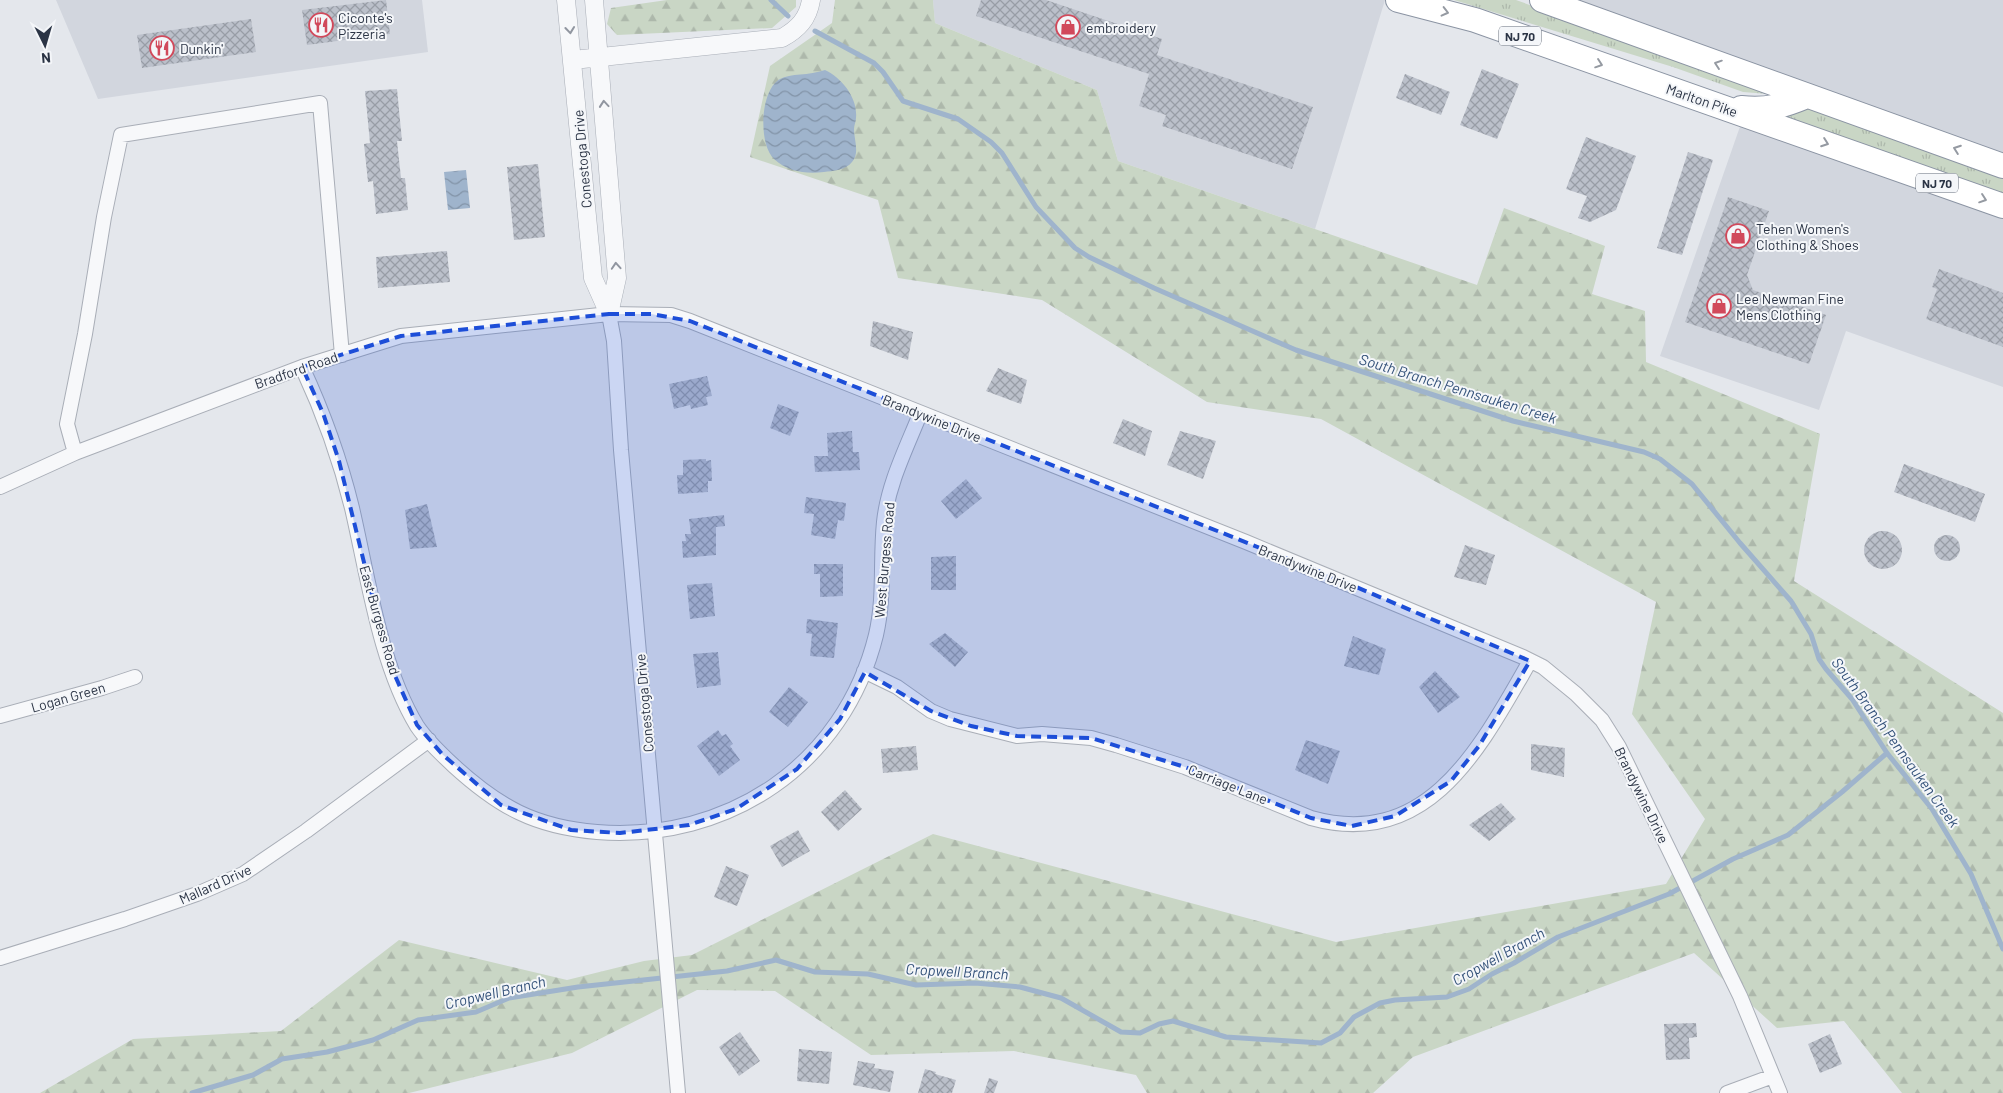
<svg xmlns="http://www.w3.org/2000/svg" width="2003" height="1093" font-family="Barlow,sans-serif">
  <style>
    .built { fill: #d2d6de }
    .grass { fill: url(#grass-tufts) }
    .forest { fill: url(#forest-firs) }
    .water { fill: url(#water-waves) }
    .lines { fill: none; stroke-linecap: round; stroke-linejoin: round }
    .stream { stroke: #9fb4cc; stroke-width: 5 }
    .building { fill: url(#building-cross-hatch) }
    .minor-casing { stroke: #a9aeb7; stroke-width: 16 }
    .tertiary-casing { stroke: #a9aeb7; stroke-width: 19 }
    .trunk-casing { stroke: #8b94a3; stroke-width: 26 }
    .minor { stroke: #f7f8fa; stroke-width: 14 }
    .tertiary { stroke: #f7f8fa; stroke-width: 18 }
    .trunk { stroke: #fff; stroke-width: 24 }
    .oneway { stroke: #959aa2 }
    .oneway2 { stroke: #9196a0 }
    .marked { fill: #1d4ed8; fill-opacity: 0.2; stroke: #1d4ed8; stroke-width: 4; stroke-dasharray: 10 6; stroke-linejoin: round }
    .labels { text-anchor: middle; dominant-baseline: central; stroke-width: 4; stroke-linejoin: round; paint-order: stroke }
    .shield { fill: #f4f6f9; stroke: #676e7b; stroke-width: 1 }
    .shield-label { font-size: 12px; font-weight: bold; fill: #2b3445 }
    .poi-label { font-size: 14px; fill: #2b3445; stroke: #f4f6f9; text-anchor: start }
    .street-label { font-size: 14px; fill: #2b3445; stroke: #f4f6f9 }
    .water-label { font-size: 15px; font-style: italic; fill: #34527a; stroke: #f4f6f9 }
  </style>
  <defs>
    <pattern id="grass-tufts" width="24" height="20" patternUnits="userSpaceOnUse" patternTransform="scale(1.25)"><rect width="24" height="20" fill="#c9d6c5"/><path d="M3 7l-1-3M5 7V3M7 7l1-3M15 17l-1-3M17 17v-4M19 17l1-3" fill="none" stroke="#adb8ab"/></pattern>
    <pattern id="forest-firs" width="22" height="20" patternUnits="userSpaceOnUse" patternTransform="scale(1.25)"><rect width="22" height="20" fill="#c9d6c5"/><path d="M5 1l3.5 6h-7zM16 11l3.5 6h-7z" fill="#adb8ab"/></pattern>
    <pattern id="water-waves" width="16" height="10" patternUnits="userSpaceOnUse" patternTransform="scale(1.25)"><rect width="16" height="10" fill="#9fb4cc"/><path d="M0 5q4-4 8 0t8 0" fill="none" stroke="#8293a7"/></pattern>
    <pattern id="building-cross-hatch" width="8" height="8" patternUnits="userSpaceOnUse" patternTransform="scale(1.25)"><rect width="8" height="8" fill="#bbc0ca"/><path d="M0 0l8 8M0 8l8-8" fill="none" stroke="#989da6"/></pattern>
  </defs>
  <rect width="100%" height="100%" fill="#e4e7ec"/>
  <!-- built -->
  <path class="built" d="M 56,0 L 422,0 L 428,52 L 98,99 Z
    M 933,0 L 1385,0 L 1315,229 L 1118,161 L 1097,90 L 935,23 Z
    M 1542,0 L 2003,0 L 2003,166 Z
    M 1744,115 L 2003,206 L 2003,387 L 1846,331 L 1819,410 L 1660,356 Z"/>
  <!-- grass -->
  <path class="grass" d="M 1454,0 L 1516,0 L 1743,82 L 1768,94 L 1743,92 L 1673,67 Z
    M 1804,104 L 2003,176 L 2003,197 L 1794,123 L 1774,111 Z"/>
  <!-- forest -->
  <path class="forest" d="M 667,0 L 796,0 L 796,7 L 772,28 L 617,35 L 607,24 L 611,8 Z
    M 835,0 L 933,0 L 935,23 L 1097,90 L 1118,161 L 1477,285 L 1504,208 L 1605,246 L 1592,294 L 1645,311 L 1646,362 L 1820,434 L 1794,581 L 2003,713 L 2003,1093 L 1902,1093 L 1844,1021 L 1777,1028 L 1694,953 L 1413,1057 L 1373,1093 L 1147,1093 L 1136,1075 L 1014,1051 L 871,1055 L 775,991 L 697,990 L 572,1053 L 409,1093 L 40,1093 L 133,1039 L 281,1031 L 399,940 L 567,980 L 644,961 L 692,955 L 933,834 L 1336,942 L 1666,884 L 1705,819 L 1632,714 L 1656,602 L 1321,419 L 1207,402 L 1042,300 L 898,278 L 878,200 L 750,157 L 770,66 L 832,23 Z"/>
  <!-- water -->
  <path class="water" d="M 825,70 C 842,78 858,98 856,118 C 856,122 854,125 854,129 C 854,140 860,153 852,162 C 846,170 833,171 824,172 C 806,174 788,172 774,159 C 758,144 760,90 780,79 C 790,73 809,76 825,70 Z
    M 466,170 L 470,208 L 448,210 L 444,172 Z"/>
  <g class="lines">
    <!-- stream -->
    <path class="stream" d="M 771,0 L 788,16
      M 815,31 L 874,63 L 883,72 L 903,101 L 958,119 L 991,142 L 1002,153 L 1036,207 L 1075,248 L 1089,257 L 1154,288 L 1296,350 L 1513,421 L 1644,452 L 1660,459 L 1692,484 L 1740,543 L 1791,601 L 1811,634 L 1819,659 L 1826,669 L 1852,699 L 1887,753 L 1932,809 L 1971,874 L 2003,949
      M 192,1093 L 253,1075 L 282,1059 L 327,1052 L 373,1040 L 418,1020 L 476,1012 L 509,998 L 578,987 L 727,971 L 776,960 L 815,972 L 868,974 L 916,985 L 975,983 L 1020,987 L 1061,998 L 1121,1032 L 1140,1033 L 1159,1024 L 1173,1021 L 1226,1037 L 1321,1043 L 1340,1033 L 1354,1017 L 1380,1003 L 1395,1000 L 1447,997 L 1469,989 L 1492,974 L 1514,963 L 1558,937 L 1669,894 L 1733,859 L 1788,835 L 1842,792 L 1887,753"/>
  </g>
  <!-- building -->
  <path class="building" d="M 386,0 L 390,34 L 307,45 L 302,10 Z
    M 981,0 L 1046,0 L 1162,39 L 1157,55 L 1313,107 L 1292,169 L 1162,126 L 1166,115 L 1139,106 L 1149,74 L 976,16 Z
    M 251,19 L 256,52 L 142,68 L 137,35 Z
    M 1482,69 L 1519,84 L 1497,139 L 1460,125 Z
    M 1405,74 L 1450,92 L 1441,115 L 1396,98 Z
    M 397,89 L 402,141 L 397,141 L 401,178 L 405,178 L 408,210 L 376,214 L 373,181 L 368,182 L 364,144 L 370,143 L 365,91 Z
    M 1586,137 L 1636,156 L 1616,210 L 1590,222 L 1578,218 L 1587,196 L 1566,189 Z
    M 1688,152 L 1713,160 L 1682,255 L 1657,248 Z
    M 538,164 L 545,237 L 514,240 L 507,167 Z
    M 1728,197 L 1769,211 L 1747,275 L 1753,290 L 1826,315 L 1809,364 L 1685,322 Z
    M 447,251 L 450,282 L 378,288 L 376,257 Z
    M 1939,269 L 2003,293 L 2003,347 L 1926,319 L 1937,289 L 1932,287 Z
    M 873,321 L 913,332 L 908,360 L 870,346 Z
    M 998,368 L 1027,380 L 1021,404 L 986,391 Z
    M 707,376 L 712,396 L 706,397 L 708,405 L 691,409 L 690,405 L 674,409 L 669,384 Z
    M 778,404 L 799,412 L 790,436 L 770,428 Z
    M 1123,419 L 1152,431 L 1145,456 L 1113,443 Z
    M 852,431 L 853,452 L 859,452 L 860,470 L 815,472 L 814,456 L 828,456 L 827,433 Z
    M 1180,431 L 1216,441 L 1203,479 L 1167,465 Z
    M 706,459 L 706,461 L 711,460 L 712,481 L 708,481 L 708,492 L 678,494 L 677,475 L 683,475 L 683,460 Z
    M 1904,464 L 1985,494 L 1975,522 L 1894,492 Z
    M 966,479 L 982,498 L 956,519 L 941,501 Z
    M 806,497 L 846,503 L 844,521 L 838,520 L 835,539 L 811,535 L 814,514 L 804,513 Z
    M 427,504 L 437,547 L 410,549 L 405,510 Z
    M 724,515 L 725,526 L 716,527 L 716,555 L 683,558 L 682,541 L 686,541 L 685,534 L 691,534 L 689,519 Z
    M1864 550a19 19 0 1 1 38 0a19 19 0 1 1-38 0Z
    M1934 548a13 13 0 1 1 26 0a13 13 0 1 1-26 0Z
    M 1465,545 L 1495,555 L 1486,585 L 1454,577 Z
    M 956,556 L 956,590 L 931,590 L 931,557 Z
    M 814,564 L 843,564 L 843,596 L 820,597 L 820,574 L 814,574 Z
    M 712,583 L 715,616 L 690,619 L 687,585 Z
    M 807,619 L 838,623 L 834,658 L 810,656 L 812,634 L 806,633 Z
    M 945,633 L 968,652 L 955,667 L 929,644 Z
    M 1353,636 L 1386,649 L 1379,675 L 1344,666 Z
    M 718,652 L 721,685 L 697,688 L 693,654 Z
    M 1435,671 L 1460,697 L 1438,713 L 1419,687 Z
    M 789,687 L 808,702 L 788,727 L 769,712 Z
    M 718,730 L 722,736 L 726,734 L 733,744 L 730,746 L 740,760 L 719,776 L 697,746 Z
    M 1306,740 L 1340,751 L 1328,784 L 1295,770 Z
    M 1531,744 L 1565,748 L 1564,777 L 1531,770 Z
    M 916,746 L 918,770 L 883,773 L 881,749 Z
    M 845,790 L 862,809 L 838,831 L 821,812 Z
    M 1501,803 L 1516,819 L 1489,841 L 1469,825 Z
    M 798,830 L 810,851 L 782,867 L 770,846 Z
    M 726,866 L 749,875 L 737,906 L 714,897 Z
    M 1696,1023 L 1697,1037 L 1689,1038 L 1690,1059 L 1666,1060 L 1664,1024 Z
    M 740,1032 L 760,1061 L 739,1076 L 719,1047 Z
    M 1830,1034 L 1842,1064 L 1820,1073 L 1808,1044 Z
    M 799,1049 L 832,1052 L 829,1084 L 797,1081 Z
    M 858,1061 L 875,1064 L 874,1068 L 894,1071 L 890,1092 L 853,1085 Z
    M 925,1069 L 936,1072 L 935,1074 L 956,1080 L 952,1093 L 918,1093 Z
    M 989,1078 L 998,1081 L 994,1093 L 984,1093 Z"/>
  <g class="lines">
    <!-- minor casing -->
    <g class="minor-casing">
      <path id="minor" d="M 609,314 L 614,341 L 621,450 L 678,1093
        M 302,367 C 323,412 340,459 352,508 C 368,577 380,665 417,726 C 427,741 441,754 454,766 C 499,807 535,827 597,832 C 728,842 844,765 876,635 C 885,596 880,561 884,522 C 888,484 906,449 920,414
        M 75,453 L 67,424 L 85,334 L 104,217 L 121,135 L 320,103 L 342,355
        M 0,487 L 75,453 L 302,367 L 401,336 L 609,314 L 671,315 L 690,321 L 1246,542 L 1523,657 L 1543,667 L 1576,694 L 1602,720 L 1619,747 L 1740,996 L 1780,1093
        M 864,671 L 897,687 L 931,711 L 950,719 L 1017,736 L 1042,734 L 1091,738 L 1116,745 L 1185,767 L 1311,818 C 1429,851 1481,746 1530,661
        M 0,716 L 102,688 L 135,677
        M 0,958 L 125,919 L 197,894 L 243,874 L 306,831 L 429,740
        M 1727,1093 L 1773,1076"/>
    </g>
    <!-- tertiary casing -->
    <g class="tertiary-casing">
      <path id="tertiary" d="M 566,0 L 593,278 L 609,314
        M 594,0 L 617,278 L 609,314
        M 573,60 L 782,38 C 798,29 808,19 811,0"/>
    </g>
    <!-- trunk casing -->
    <g class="trunk-casing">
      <path id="trunk" d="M 1398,0 L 1475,20 L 2003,206
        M 1542,0 L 2003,166
        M 1741,108 C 1767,111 1783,106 1807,96"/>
    </g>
    <!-- minor -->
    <use href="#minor" class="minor"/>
    <!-- tertiary -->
    <use href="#tertiary" class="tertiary"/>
    <!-- trunk -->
    <use href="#trunk" class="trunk"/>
  </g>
  <!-- one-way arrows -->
  <defs><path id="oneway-chevron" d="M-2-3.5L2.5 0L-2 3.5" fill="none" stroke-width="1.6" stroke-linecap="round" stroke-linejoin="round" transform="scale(1.25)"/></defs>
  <g class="oneway">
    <use href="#oneway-chevron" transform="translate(1445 12) rotate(14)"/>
    <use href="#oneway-chevron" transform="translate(1599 64) rotate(19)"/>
    <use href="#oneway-chevron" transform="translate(1718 64) rotate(-161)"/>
    <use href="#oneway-chevron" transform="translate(1825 143) rotate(20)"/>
    <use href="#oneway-chevron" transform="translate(1957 149) rotate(-160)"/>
    <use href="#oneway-chevron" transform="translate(1983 199) rotate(19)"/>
  </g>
  <g class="oneway2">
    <use href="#oneway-chevron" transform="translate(570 30) rotate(84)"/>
    <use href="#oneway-chevron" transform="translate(604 104) rotate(-95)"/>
    <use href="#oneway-chevron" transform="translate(616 266) rotate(-94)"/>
  </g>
  <!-- marked area -->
  <path class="marked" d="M 609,314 L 651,314 L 690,321 L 1328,575 L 1530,661 L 1479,746 L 1451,781 L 1395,816 L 1352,826 L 1311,818 L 1185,767 L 1091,738 L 1017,736 L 971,726 L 931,711 L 865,672 L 840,719 L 797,769 L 736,809 L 689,825 L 620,833 L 571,830 L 501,805 L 442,754 L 417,725 L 388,660 L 339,461 L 323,413 L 302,367 L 401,336 Z"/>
  <!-- icons -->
  <defs>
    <g id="restaurant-ring" transform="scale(1.25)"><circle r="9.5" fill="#f4f6f9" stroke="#d1495b" stroke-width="1.5"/><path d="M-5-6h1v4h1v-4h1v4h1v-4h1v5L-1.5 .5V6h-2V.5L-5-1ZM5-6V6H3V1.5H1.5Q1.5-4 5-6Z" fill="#d1495b"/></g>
    <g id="shop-ring" transform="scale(1.25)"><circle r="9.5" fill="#f4f6f9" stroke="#d1495b" stroke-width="1.5"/><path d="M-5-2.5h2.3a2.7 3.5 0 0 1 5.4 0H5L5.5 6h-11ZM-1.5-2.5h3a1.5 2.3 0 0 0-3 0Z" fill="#d1495b"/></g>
  </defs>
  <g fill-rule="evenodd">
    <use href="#restaurant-ring" x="321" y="25"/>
    <use href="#shop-ring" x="1068" y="27"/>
    <use href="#restaurant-ring" x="162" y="48"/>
    <use href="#shop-ring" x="1738" y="236"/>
    <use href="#shop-ring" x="1719" y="306"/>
  </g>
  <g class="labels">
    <!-- shield labels -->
    <g class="shield">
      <rect x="1499" y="26.5" width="42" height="19" rx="4"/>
      <rect x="1916" y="173.5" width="42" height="19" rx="4"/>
    </g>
    <g class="shield-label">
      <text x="1520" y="36">NJ 70</text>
      <text x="1937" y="183">NJ 70</text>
    </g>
    <!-- poi labels -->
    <g class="poi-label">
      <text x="338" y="17">Ciconte's<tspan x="338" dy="16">Pizzeria</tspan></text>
      <text x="1086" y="27">embroidery</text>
      <text x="180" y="48">Dunkin'</text>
      <text x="1756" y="228">Tehen Women's<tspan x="1756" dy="16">Clothing &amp; Shoes</tspan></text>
      <text x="1736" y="298">Lee Newman Fine<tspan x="1736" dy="16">Mens Clothing</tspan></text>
    </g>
    <!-- street labels -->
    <g class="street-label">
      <text transform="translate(1702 100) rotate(19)">Marlton Pike</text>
      <text transform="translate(582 159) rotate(-95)">Conestoga Drive</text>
      <text transform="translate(296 370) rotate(-19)">Bradford Road</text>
      <text transform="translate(932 418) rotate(22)">Brandywine Drive</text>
      <text transform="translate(884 560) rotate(-85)">West Burgess Road</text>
      <text transform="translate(1308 568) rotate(22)">Brandywine Drive</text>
      <text transform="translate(380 620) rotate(74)">East Burgess Road</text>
      <text transform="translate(68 697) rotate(-16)">Logan Green</text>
      <text transform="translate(644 703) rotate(-95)">Conestoga Drive</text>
      <text transform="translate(1228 784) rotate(22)">Carriage Lane</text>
      <text transform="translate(1642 795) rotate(64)">Brandywine Drive</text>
      <text transform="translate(215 884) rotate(-24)">Mallard Drive</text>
    </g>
    <!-- water labels -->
    <g class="water-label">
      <text transform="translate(1458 388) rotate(17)">South Branch Pennsauken Creek</text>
      <text transform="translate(1896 742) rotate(54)">South Branch Pennsauken Creek</text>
      <text transform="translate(1498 956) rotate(-29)">Cropwell Branch</text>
      <text transform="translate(957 971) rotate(3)">Cropwell Branch</text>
      <text transform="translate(495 992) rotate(-13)">Cropwell Branch</text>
    </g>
  </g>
  <!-- north arrow -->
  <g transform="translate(45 45) rotate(175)" stroke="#f4f6f9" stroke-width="4" paint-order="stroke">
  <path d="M0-4L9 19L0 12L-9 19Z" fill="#2b3445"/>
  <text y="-8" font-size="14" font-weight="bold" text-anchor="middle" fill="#2b3445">N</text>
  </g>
</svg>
